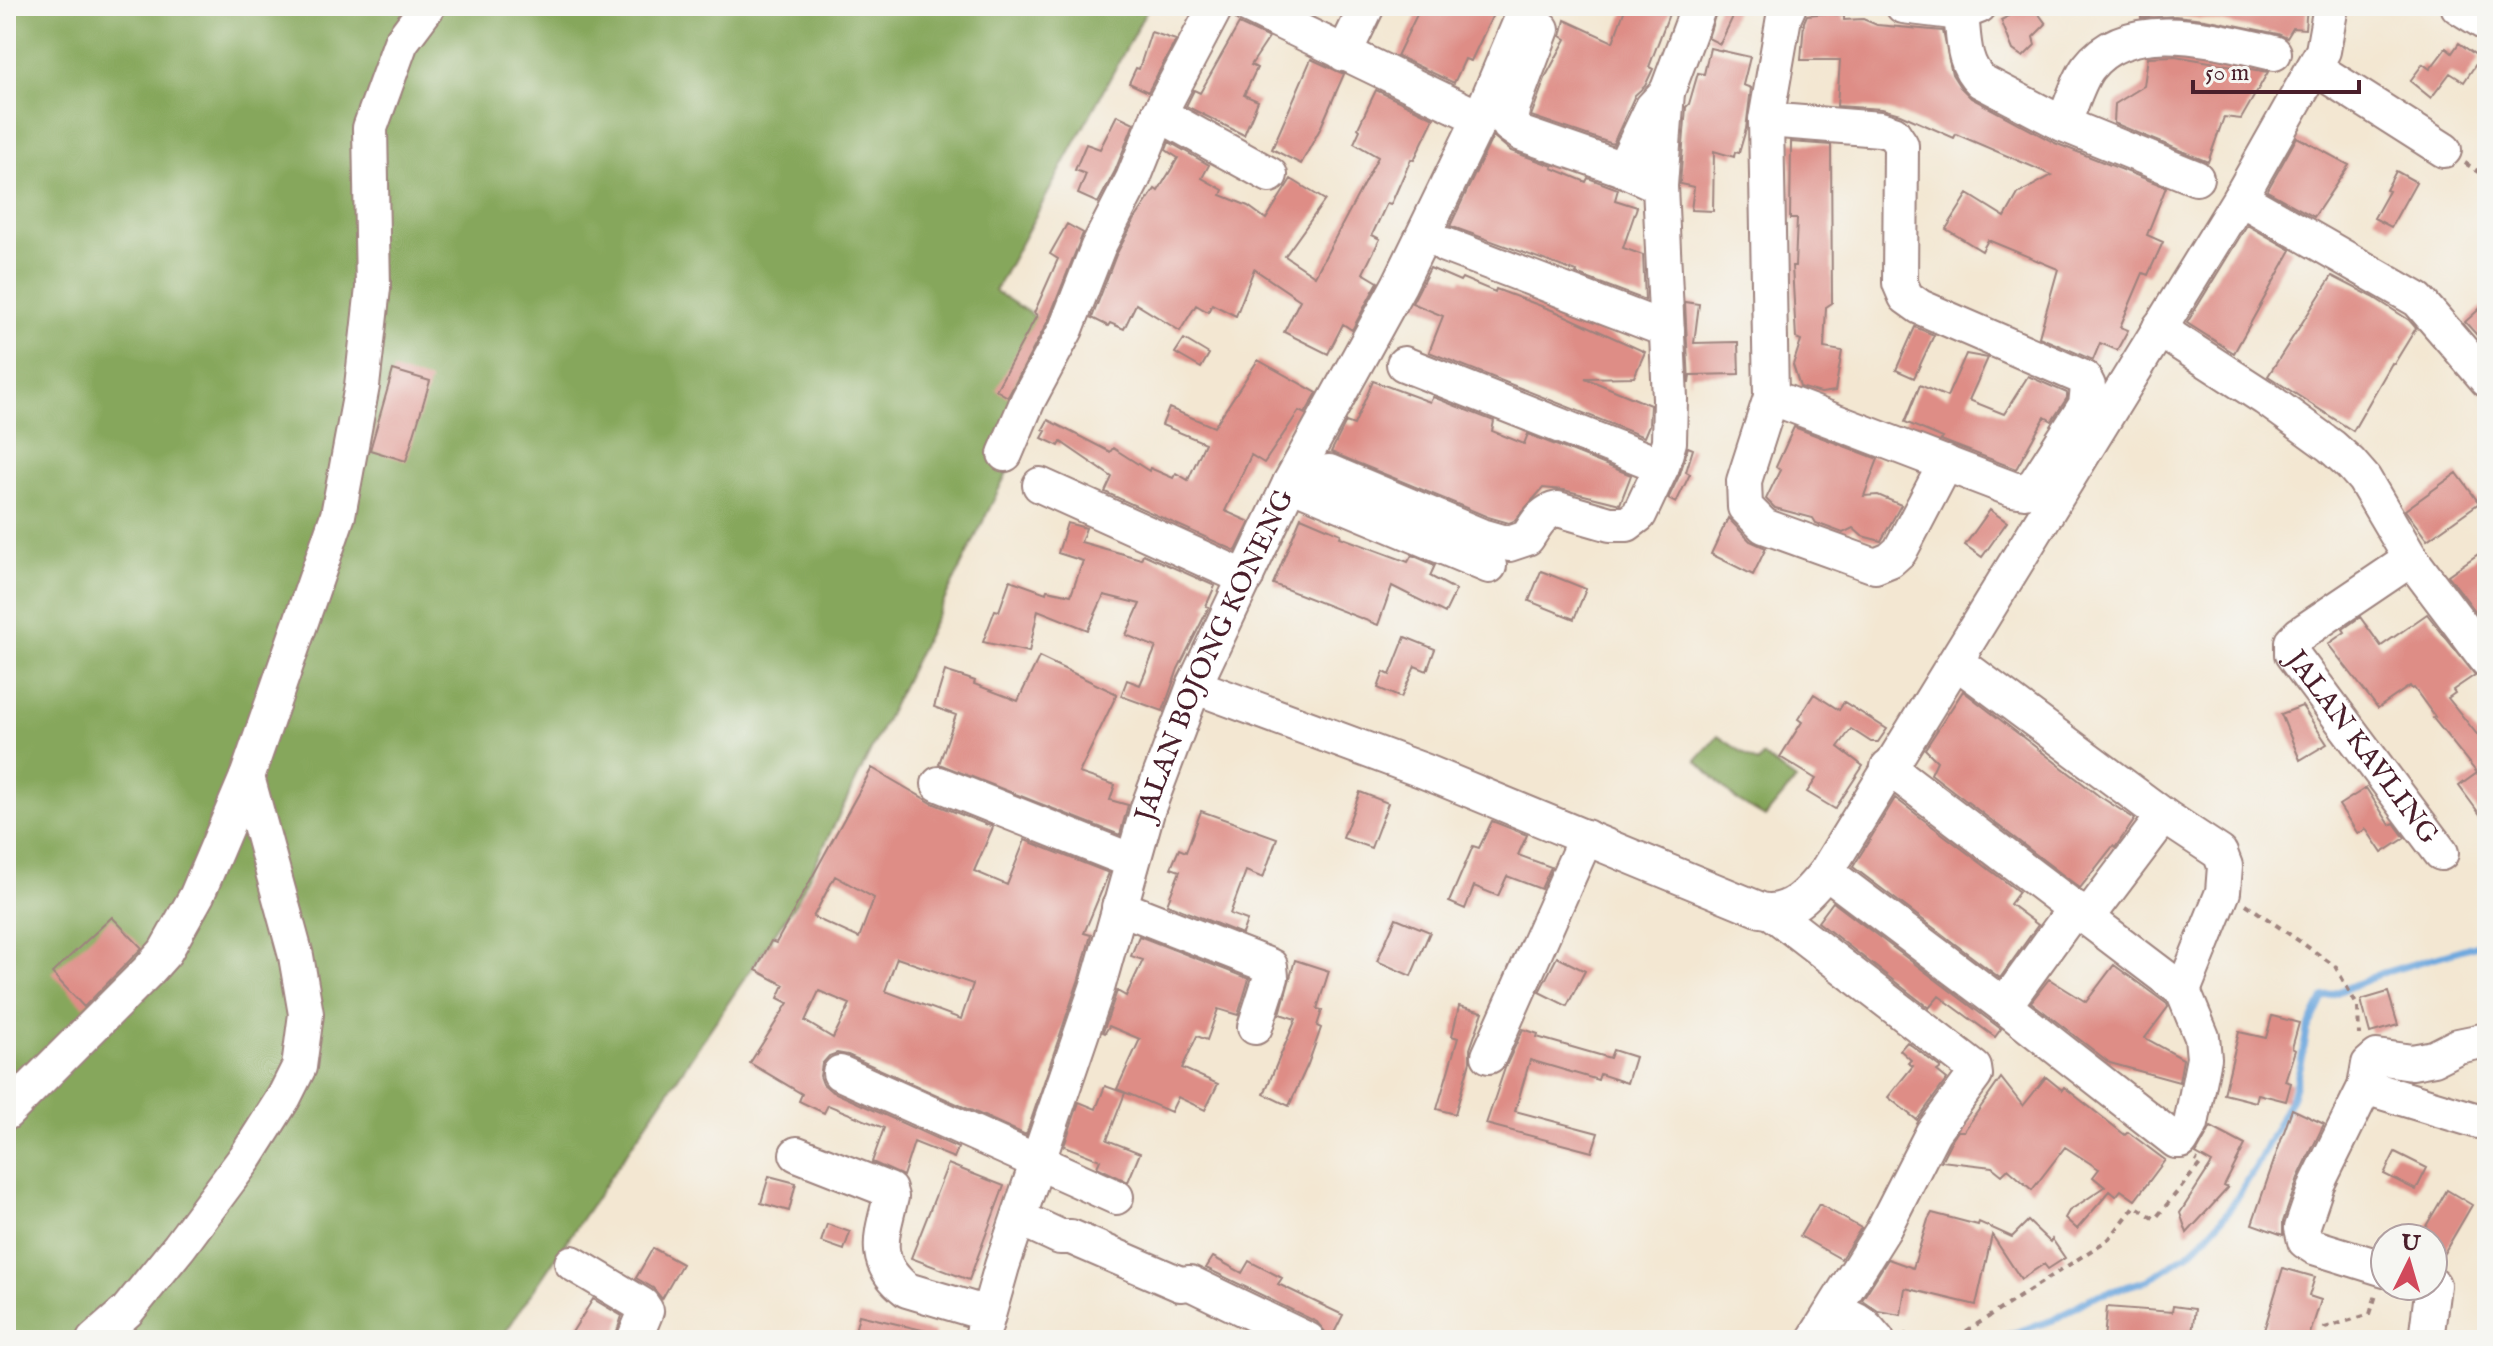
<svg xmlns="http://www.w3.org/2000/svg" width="2493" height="1346" viewBox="0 0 2493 1346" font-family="'IM FELL English',serif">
<rect width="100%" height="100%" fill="#f6f6f2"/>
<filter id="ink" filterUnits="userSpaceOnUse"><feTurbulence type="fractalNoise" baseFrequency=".0125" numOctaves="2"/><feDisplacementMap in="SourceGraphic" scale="16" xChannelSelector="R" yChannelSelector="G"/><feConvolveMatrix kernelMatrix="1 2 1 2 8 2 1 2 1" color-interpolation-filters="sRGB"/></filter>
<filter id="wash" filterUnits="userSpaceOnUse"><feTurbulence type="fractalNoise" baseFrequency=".006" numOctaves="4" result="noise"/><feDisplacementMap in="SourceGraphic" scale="32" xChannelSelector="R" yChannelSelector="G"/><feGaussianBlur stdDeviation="1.8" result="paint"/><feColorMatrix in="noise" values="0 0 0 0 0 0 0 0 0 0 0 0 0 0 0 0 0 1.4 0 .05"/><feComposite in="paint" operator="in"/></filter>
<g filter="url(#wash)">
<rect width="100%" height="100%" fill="#f3e7d2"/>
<path fill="#86a75c" stroke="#686344" stroke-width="2" d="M6,6H1149L995,291L1072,340L797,901L500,1340H6Z
M1718,736L1758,763L1763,756L1796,780L1765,817L1736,800L1696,760Z"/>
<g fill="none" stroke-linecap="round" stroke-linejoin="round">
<path stroke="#6ea8de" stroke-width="7" d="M1993,1340L2053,1320L2092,1297L2148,1280L2188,1254L2203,1240L2227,1213L2256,1167L2292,1096L2301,1064L2307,1031L2323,998L2383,973L2487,942"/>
</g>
<g id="blocks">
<path fill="#de8d86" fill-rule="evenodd" d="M1421,6H1497L1471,61L1465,59L1454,83L1397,56Z
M1626,6H1672L1649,67L1653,69L1645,86L1635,95L1613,144L1531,116L1546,76L1566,39L1561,36L1565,20L1613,42Z
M1718,6H1738L1720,44L1708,38Z
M2015,6H2033L2046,24L2033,37L2035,45L2023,57L2013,50L2001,20L2011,15Z
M2142,6H2307L2305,29L2293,28L2287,38L2278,34L2205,19L2175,16L2141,18Z
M1827,13L1844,16V20L1863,19L1877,25L1943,31L1952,74L1960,87L1971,98L2055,143L2166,187L2147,235L2163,242L2148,275L2143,273L2120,327L2128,330L2117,350L2100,343L2093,360L2039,337L2058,269L1988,240L1982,251L1946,229L1968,194L2005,217L2018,194L2052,175L1956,134L1954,138L1900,114L1882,109L1837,106L1840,60H1801L1804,22L1807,15Z
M1239,24L1269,38L1251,65L1257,68L1244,95L1258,101L1244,135L1186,106L1194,90L1200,93Z
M1151,32L1176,40L1148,92L1129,83L1136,68L1139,69Z
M2459,43L2480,58L2464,82L2450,73L2431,98L2410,81L2423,64L2430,69L2446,48L2452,53Z
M1710,48L1750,57L1743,85L1751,88L1746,129L1739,153L1735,152L1734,157L1714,151L1713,211L1691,210L1694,187L1680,184L1686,107L1689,104L1698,73L1704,74Z
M2175,56L2268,72L2241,119L2224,117L2208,162L2114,123L2115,104L2144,86L2148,57Z
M1311,59L1344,74L1320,129L1301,164L1272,149Z
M1376,90L1434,118L1414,160L1411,159L1391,204L1387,203L1372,235L1380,239L1363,273L1378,282L1352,330L1343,324L1328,354L1284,332L1300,300L1254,269L1236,316L1212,304L1208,312L1196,305L1180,331L1136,304L1124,329L1110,323L1108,326L1092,318L1116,255L1135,219L1155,189L1158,191L1178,158L1166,150L1169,142L1209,165L1202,178L1223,190L1221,195L1248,206L1266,219L1291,179L1325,200L1285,256L1315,276L1378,157L1354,143L1360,130L1358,128Z
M1117,115L1134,123L1115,171L1098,203L1078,194L1086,174L1075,170L1086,144L1100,149Z
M1493,136L1511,151L1553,166L1552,168L1586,182L1588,178L1618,189L1615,200L1637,207L1623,248L1643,255L1645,300L1576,274L1577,272L1450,226Z
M2297,137L2349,165L2314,217L2267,191Z
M1791,142L1831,145L1832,303L1826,307L1824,348L1842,351L1835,391L1821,393L1800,387L1793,365L1801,340L1796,338L1792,266H1795L1797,219H1790Z
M2396,171L2416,182L2391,227L2374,218L2389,191L2386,190Z
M1067,224L1083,233L1048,321L1008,397L996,390L1037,315L1034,313L1058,259L1050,254Z
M2247,225L2291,250L2234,353L2187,323Z
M1430,268L1460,281L1462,278L1495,292L1496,289L1557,312L1645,352L1634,377L1585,378L1650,405L1649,425L1644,437L1429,352L1443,316L1412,303Z
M2332,276L2373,297L2409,320L2416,328L2394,364L2392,363L2353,431L2268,376Z
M1685,302L1699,304L1694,343L1738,342L1739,374L1690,375L1689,384Z
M2487,302V346L2465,322Z
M1915,327L1934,335L1914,378L1896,370Z
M1184,339L1209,354L1201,368L1175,353Z
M1966,354L1988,358L1969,400L2004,414L2028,376L2067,393V398L2052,421L2045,417L2016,469L1941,440L1943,438L1905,422L1920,385L1947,397Z
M1258,360L1317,393L1305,414L1299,411L1264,463L1251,455L1225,511L1250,522L1236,551L1105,492L1112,477L1061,442L1059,446L1042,438L1046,431L1043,429L1048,420L1110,452L1113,448L1149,471L1150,468L1173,478L1176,473L1188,480L1205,443L1162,425L1169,408L1214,427Z
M393,370L430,381L406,461L370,450Z
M1373,381L1430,402L1433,397L1494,421L1492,431L1524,444L1528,434L1631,475L1620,504L1564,490L1543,488L1514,521L1509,523L1488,517L1331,452L1346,422L1354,425Z
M1794,427L1878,459L1864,496L1878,495L1901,505L1881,541L1862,536L1853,528L1843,533L1816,523L1813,518L1775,508L1766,499L1780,470L1776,467Z
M1688,447L1693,449L1686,472L1690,474L1676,503L1668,499L1680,474Z
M2457,473L2479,503L2427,540L2405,510Z
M1990,510L2007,522L1982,557L1965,545Z
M1301,517L1341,534L1340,537L1408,562L1412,555L1435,565L1430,576L1456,590L1445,613L1392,586L1378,625L1273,584Z
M1728,518L1750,541L1766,548L1753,575L1711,554Z
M1067,523L1086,528L1081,542L1141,559L1143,554L1215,586L1206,606L1209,607L1178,669L1163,711L1121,696L1127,680L1140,685L1156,647L1126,635L1140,604L1104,595L1088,630L1038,610L1029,652L983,642L995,610L999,611L1010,580L1046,593L1047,590L1071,595L1083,561L1058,553Z
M2487,548V623L2485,624L2448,575Z
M1541,571L1586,589L1574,619L1529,601Z
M2427,614L2475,675L2453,690L2455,693L2448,698L2487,747V824L2459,786L2477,773L2433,718L2435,717L2414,688L2412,689L2410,686L2378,708L2328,644L2345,632L2343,629L2360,617L2381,646Z
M1405,637L1435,649L1427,671L1415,666L1401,698L1378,688L1384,672L1390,675Z
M1039,657L1117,694L1079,773L1115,785L1110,800L1128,805L1120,835L939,764L956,715L934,707L945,671L975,681L974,684L1018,701Z
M1963,691L2099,796L2135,819L2115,848L2113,846L2080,888L1931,774L1937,761L1925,749Z
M1814,694L1839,710L1844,702L1887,729L1878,742H1871L1851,729L1838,747L1863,766L1835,809L1807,792L1816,779L1780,757L1802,722L1798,719Z
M2302,706L2327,744L2300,760L2281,714Z
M872,768L932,803L993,827L974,871L1007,885L1025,840L1109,873L1084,933L1091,935L1079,979L1026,1135L848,1055L837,1053L829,1056L822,1064L820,1076L823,1084L831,1091L958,1148L954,1158L914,1142L903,1176L872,1162L884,1128L828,1105L824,1113L799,1101L802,1094L750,1063L788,1003L778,998L784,985L756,970L771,941L776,943ZM835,876L874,898L859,938L813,917ZM897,958L973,984L961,1019L885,991ZM819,991L850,1004L833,1038L805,1021Z
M2366,788L2390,825L2394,823L2405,838L2382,853L2366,829L2358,834L2339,805Z
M1360,792L1388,803L1371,848L1343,838Z
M1895,798L2019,892L2010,904L2038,925L2000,978L1853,867Z
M1201,811L1277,838L1263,878L1246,871L1230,914L1247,920L1242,934L1167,904L1180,871L1171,868L1179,849L1186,852Z
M1492,821L1527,835L1518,855L1551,867L1541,889L1507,876L1498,896L1474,886L1465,909L1449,902L1473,846L1479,848Z
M1833,902L2001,1029L1995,1037L1939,996L1929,1008L1818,922Z
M112,917L142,948L84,1007L52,973Z
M1396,918L1430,932L1411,976L1377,961Z
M1139,936L1249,979L1238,1015L1218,1009L1207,1040L1197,1036L1182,1068L1218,1084L1205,1110L1178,1097L1171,1112L1117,1089L1140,1039L1109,1026L1105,1033L1103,1032L1117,991L1126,996L1143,960L1131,956Z
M1557,957L1585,971L1567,1006L1539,992Z
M1295,960L1329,971L1317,1009L1322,1010L1317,1026L1321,1028L1308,1064L1289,1106L1264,1094L1296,1019L1280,1014Z
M2114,965L2167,1004L2168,1007L2145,1038L2183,1059L2179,1082L2110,1063L2031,1002L2049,979L2086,1002Z
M2388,992L2398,1025L2370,1033L2361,1000Z
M1459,1006L1483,1012L1470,1049V1061L1455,1114L1437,1109L1458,1038L1452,1036Z
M2272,1016L2299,1023L2292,1048L2295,1050L2285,1081L2291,1083L2286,1101L2258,1094L2256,1102L2224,1094L2239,1032L2266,1038Z
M1523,1029L1538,1034L1537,1037L1610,1058L1613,1050L1635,1057L1627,1083L1600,1074L1598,1080L1530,1060L1515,1111L1598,1133L1592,1152L1486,1124L1505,1068Z
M1907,1042L1941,1068L1937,1071L1947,1079L1917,1120L1888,1097L1913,1066L1908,1063L1911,1060L1900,1050Z
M2046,1077L2062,1090L2064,1087L2125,1135L2128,1132L2165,1160L2135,1200L2121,1190L2116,1196L2110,1191L2077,1229L2065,1218L2069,1211L2105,1187L2093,1177L2099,1169L2065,1147L2032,1190L2008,1169L2002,1175L1992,1167L1941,1161L1950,1143L1958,1131H1964L2001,1078L2023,1106Z
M1105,1086L1125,1093L1107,1140L1140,1153L1128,1182L1097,1167L1100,1160L1064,1146L1079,1102L1096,1109Z
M2292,1109L2324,1124L2298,1178L2283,1222V1235L2252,1224Z
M2211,1127L2245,1145L2224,1186L2228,1188L2187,1233L2180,1213L2212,1163L2196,1154Z
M2395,1152L2427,1168L2416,1190L2384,1174Z
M948,1164L1004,1186L969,1280L911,1258Z
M769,1176L796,1183L789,1211L761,1203Z
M2447,1190L2472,1205L2444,1253L2433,1246V1238H2419Z
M1819,1204L1861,1228L1841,1259L1800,1236Z
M1932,1213L1978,1225L1979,1222L2012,1237L2028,1221L2050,1242L2052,1239L2065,1258L2048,1269L2044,1264L2021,1279L1992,1235L1976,1305L1905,1288L1901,1315L1878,1311L1862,1300L1888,1259L1913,1268L1928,1220Z
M827,1224L850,1232L844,1250L821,1242Z
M653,1248L682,1264L662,1299L653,1288L636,1278Z
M1213,1257L1242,1273L1249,1261L1282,1278L1278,1284L1343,1315L1331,1339L1317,1322L1206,1268Z
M2283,1268L2315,1277L2309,1296L2321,1300L2308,1340H2261Z
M593,1299L622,1316L614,1340H581L571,1334Z
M2173,1306L2195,1309L2192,1333L2177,1331L2176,1340H2104L2107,1307L2172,1312Z
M859,1315L935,1333L934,1340H853Z"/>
</g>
</g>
<g filter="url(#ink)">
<use href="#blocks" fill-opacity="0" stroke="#9e837e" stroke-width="2"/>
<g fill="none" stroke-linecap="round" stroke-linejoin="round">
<defs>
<g id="minor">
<path d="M1248,6L1480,118"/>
<path d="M1789,6L1784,17L1766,120L1771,397L1744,481L1745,507L1764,526L1875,566L1890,560L1900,551L1946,463"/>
<path d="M1903,6L1961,13L1979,6"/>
<path d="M2458,6L2487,24"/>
<path d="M1961,13C1964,38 1962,63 1981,81L2063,124C2071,107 2077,83 2088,68C2129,14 2219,41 2274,53"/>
<path d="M1542,29L1513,106L1509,125L1522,134L1623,169L1660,186"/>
<path d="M1344,54L1367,6"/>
<path d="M2315,68L2444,150"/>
<path d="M1159,114L1270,175"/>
<path d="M1766,120L1880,129L1893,133L1901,145L1900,283L1906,297L1920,307L2084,378L2088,386L2086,405L2035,484L2025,491L2012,489L1771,397"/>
<path d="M2063,124L2196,178"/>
<path d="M1623,169L1652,108L1667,92"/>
<path d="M2240,198L2418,300L2487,380"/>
<path d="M1445,245L1667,330"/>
<path d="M2160,327L2174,339L2265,398L2331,446L2350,463L2364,479L2411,559L2487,660"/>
<path d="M1404,364L1662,466"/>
<path d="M1005,454L1028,400L1066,329L1098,247L1133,179L1159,114L1216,6"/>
<path d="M1329,472L1481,536L1509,544L1527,538C1536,525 1541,512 1558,509L1610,524H1627L1639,515L1662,466L1669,442L1670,399L1660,186L1667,92L1699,6"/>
<path d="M1290,483L1489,566"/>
<path d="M1040,485L1246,578"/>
<path id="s1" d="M2411,559L2300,634L2292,642V654L2441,853"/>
<path d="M1957,662L2164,816L2220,853L2225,866L2223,892L2183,991"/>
<path d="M1194,686L1424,771L1761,910C1790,916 1809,893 1826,872L2240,198L2323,51L2331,6"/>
<path d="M939,784L1132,861"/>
<path d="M1826,872L2004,1006L2176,1141H2181L2191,1124L2204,1058L2202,1037L2183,991L1888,767"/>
<path d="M1119,907L1270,966L1271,977L1255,1027"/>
<path d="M1773,913L1974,1068L1975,1075L1933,1132L1883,1230L1814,1340"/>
<path d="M2087,918L2164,816"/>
<path d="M2004,1006L2075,908"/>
<path d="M1489,1056L1586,837"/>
<path d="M840,1073L1116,1197"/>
<path d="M2365,1087L2478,1121"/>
<path d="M6,1113L148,971L165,952L197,895L247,777L338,515L362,386L373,288L370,128L401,42L428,6"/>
<path d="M797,1154L889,1190L891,1197C882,1234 870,1262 907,1290L988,1314"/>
<path d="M1019,1218L1060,1237H1071L1180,1284L1190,1283L1308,1340"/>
<path d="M572,1263L642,1305L646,1311L634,1340"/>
<path d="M2385,1269L2314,1247L2305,1241L2302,1228L2317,1184L2365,1087L2369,1064L2377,1057L2412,1062L2434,1058L2458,1046L2487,1040"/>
<path d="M1829,1317C1854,1312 1862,1322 1877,1340"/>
<path d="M94,1340L127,1311L179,1247L246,1157L284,1097L299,1067L306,1014L296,956L247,777"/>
<path id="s2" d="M981,1340L1002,1266L1098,985L1148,808L1194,686L1290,483L1399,285L1480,118L1527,6"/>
<path d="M2426,1340L2433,1285"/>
</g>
</defs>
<use href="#minor" stroke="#9e837e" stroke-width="38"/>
<path stroke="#9e837e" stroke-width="4" stroke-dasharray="6 6" stroke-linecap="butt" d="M2465,163L2487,177
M2246,904L2335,966L2358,1007L2359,1035
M1904,1334L1922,1340
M1944,1340L1962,1334L2109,1239L2135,1206L2155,1219L2201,1163L2196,1160
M2320,1340L2325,1328L2370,1314L2376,1295"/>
<use href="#minor" stroke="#fff" stroke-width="34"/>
</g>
</g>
<g text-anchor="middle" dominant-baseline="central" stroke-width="6" stroke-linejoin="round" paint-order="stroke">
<g font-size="28" fill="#4a1f2b" stroke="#f6f6f2">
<text stroke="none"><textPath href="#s2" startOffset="724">JALAN BOJONG KONENG</textPath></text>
<text stroke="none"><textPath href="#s1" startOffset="274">JALAN KAVLING</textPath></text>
</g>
</g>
<rect width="2493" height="1346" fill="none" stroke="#f6f6f2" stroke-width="32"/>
<g transform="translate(2409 1262) rotate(5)"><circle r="38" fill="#f6f6f2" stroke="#b1a0a2" stroke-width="2"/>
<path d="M0-6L14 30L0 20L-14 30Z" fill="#d1495b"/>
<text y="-12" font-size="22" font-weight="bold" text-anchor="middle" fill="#4a1f2b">U</text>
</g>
<path d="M2193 80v12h166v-12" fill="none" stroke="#4a1f2b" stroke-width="4"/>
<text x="2205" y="80" font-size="24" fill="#4a1f2b" stroke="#f6f6f2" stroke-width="6" paint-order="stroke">50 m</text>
</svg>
